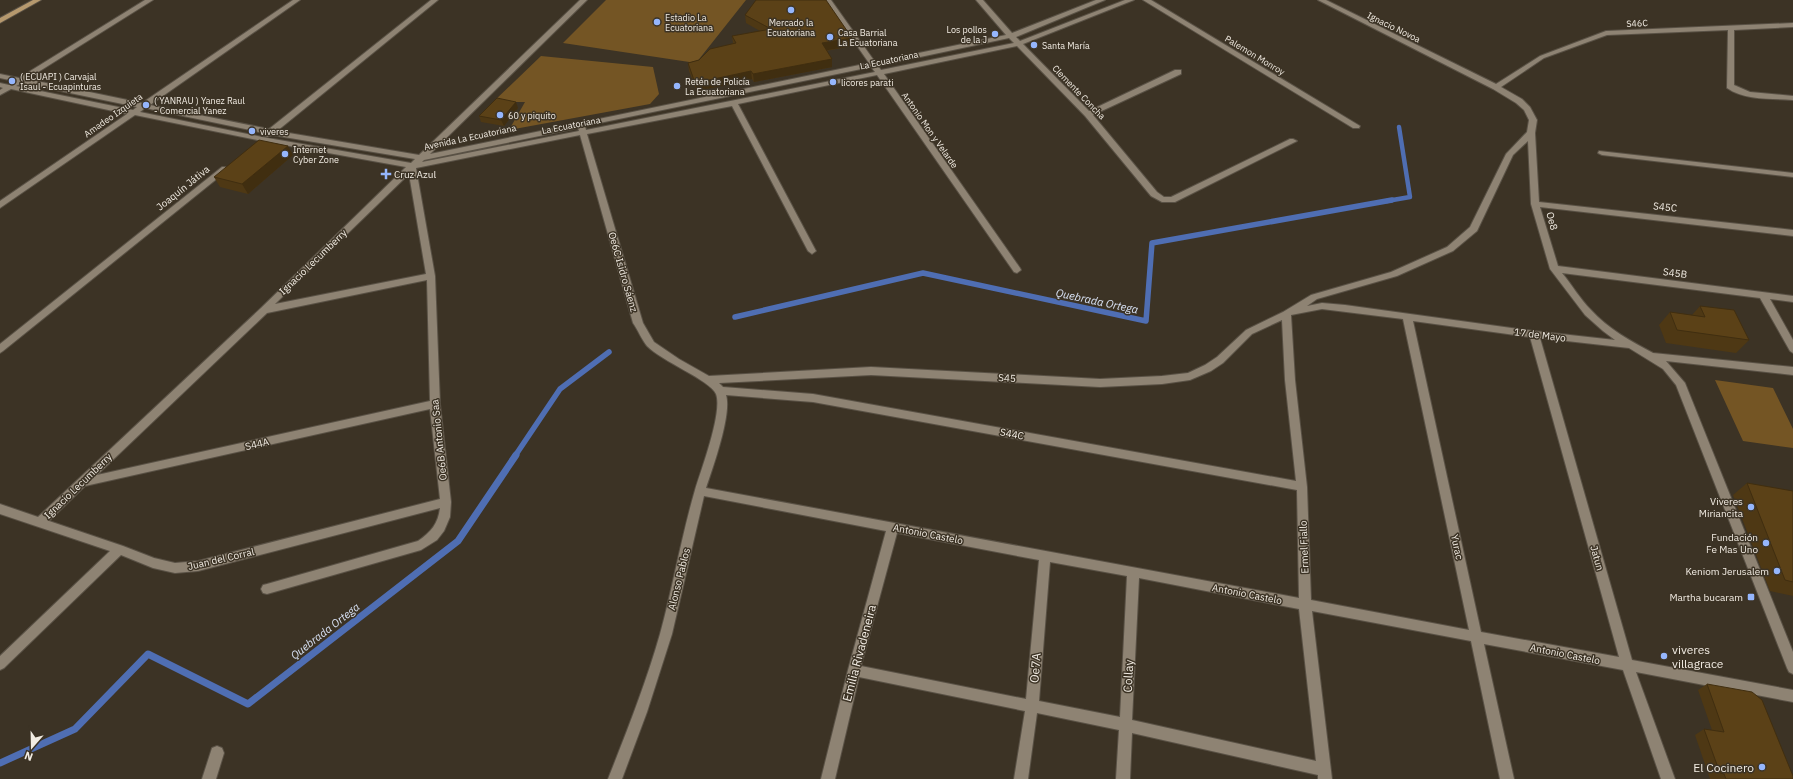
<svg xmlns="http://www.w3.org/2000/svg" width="1793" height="779" viewBox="0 0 1793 779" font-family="'IBM Plex Sans',sans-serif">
<rect width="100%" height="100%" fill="#3c3325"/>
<path fill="#745524" d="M606,0H746L696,63L563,43Z
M541,56L653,67L659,94L650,104L509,130L525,102H493Z
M1715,380L1773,388L1793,429V448L1743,441Z"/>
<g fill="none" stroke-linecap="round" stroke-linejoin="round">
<path stroke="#4f6eb3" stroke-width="4.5" d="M1387,201L1410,197L1399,127"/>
<path stroke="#4f6eb3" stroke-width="5.5" d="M735,317L923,273L1146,321L1152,243L1392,200
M515,456L560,389L609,352"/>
<path stroke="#4f6eb3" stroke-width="7" d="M0,763L75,729L148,654L248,704L458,541L516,455"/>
<defs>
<path id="minor" d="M145,0H153L27,79L142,103L293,0H300L150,105L269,129L431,0H438L277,131L419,155L580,0H587L430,154L869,63L825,0H831L875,62L1006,35L976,0H983L1012,33L1096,0H1105L1016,37L1020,41L1125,0H1134L1023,44L1089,111L1175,70H1181V74L1093,115L1157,192L1164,197H1171L1290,139H1293L1297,141L1175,202H1162L1151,196L1085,116L1017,46L884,74L1020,268L1021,270L1017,273L1014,272L877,75L738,104L816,251L812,254L808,251L732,106L587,134L643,323L654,342L679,359L709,376L871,367L1100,379L1162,376L1188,373L1205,365L1217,357L1246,330L1283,312L1311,295L1391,272L1447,247L1470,227L1506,154L1527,132L1529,120L1524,110L1516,103L1493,89L1318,0H1326L1496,84L1540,56L1606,31L1793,23V27L1734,30V85L1750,92L1793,96V100C1772,98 1745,101 1727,88L1728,30L1607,35L1544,58L1501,87L1522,99L1530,107L1537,120L1535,133L1539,202L1793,230V236L1540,207L1558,266L1793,296V302L1770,299L1793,340V353L1790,351L1760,298L1562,273C1572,285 1580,299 1591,310C1608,329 1631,341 1653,353L1793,367V375L1666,361L1685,383L1793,652V674L1789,672L1787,668L1676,385L1663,369L1629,348L1540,338L1632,660L1793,690V702L1636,672L1675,779H1661L1623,670L1484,644L1514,779H1500L1471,641L1312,611L1332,779H1318V775L1132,733L1130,779H1116L1119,730L1037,713L1028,779H1014L1025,711L859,677L835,779H821L848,670L886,531L704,496L672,634L647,712L622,779H608C627,731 646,683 660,634C673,587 681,538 695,490C701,470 723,412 716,394C710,380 661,361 647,346C642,340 638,330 633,323L580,135L416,168L435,276L440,404L451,502L450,517L444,531L437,540L421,550L267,594L263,593L261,589L263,585L267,584L418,541C431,532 438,524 440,508L198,571L175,573L153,568L121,555L4,668L0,670V656L110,551L0,514V504L38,517L261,308L406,167L262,141L135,115L0,208V201L127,114L11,89L0,95V90L3,88L0,87V83L9,85L14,81L0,78V74L19,78ZM1009,38L1014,43L881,70L878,66ZM871,67L875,72L586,130L585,126ZM22,83L137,107L133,110L16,86ZM145,108L264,133L263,135L267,137L272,135L415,159L411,163L262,137L140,112ZM578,128L579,131L422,162L424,160ZM1528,141L1531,204L1550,269L1585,315L1603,331L1615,340L1534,331L1345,305L1322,303L1307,306L1317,299L1397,276L1453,251L1477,231L1513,155ZM409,174L426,274L275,304ZM427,280L430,401L97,475L267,313ZM1322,309L1403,319L1469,630L1311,600L1307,487L1295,380L1291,315ZM1282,320L1285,380L1296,481L813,394L723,387L719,383L871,375L1100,387L1162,384L1190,380L1211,371L1223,363L1252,334ZM1413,321L1530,337L1619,657L1481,632ZM726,395L813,402L1297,490L1299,598L706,488C713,467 732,414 726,395ZM430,409L440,499L198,561L175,563L154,558L123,546L49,521L85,486ZM897,533L1039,560L1026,699L861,666ZM1050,562L1127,576L1120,717L1039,701ZM1139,578L1299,609L1316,761L1132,720Z
M1143,0H1151L1360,126L1359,128H1353Z
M1599,151L1793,173V177L1602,155L1598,153Z
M222,167H225L229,169L3,351L0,353V344Z
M217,746L222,748L224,753L216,779H202L212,748Z"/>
<path id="major" d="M33,0H41L0,23V18Z"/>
</defs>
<use href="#minor" stroke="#595145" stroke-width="2"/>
<use href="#major" stroke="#595145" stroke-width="2"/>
<use href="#minor" fill="#8e8373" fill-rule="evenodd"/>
<use href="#major" fill="#b6996e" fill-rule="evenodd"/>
</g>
<path fill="#4e3814" d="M745,15L852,38V46L826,51L832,59V67L754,82L752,79L697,91L689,71L688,63L699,60L733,43L732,36L760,31L746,23Z
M518,108L504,126L481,122L479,116Z
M293,155L248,194L220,187L214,177Z
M1700,306L1749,340L1736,353L1666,343L1659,325L1670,312L1692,315Z
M1747,483L1793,491V596L1770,591L1733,495Z
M1707,684L1793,779H1710L1695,735L1704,729L1712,730L1698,690Z"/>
<path fill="#402e10" d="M852,38V46L822,51V43Z
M832,59V67L754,82L753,74Z
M751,71L752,79L697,91L695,83Z
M516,102L518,108L504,126L501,120Z
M288,146L293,155L248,194L242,184Z"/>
<path fill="#5b4117" stroke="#402e10" d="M756,0H826L852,38L822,43L832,59L753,74L751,71L695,83L688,63L699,60L710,49L736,43L732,36L771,29L745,15Z
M497,98L516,102L501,120L479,116Z
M259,140L288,146L242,184L214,177Z
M1700,306L1734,310L1749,340L1677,330L1670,312L1705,317Z
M1747,483L1793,491V582L1785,580Z
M1707,684L1752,692L1762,700L1793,776V779H1726L1724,774L1720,773L1704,729L1724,732Z"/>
<g fill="#95b6fd" stroke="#3c3325" stroke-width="1.5">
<circle cx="791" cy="10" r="4"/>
<circle cx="657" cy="22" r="4"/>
<circle cx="995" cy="34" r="4"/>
<circle cx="830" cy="37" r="4"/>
<circle cx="1034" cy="45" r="4"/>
<circle cx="12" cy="81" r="4"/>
<circle cx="833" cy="82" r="4"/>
<circle cx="677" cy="86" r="4"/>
<circle cx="146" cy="105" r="4"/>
<circle cx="500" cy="115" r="4"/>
<circle cx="252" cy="131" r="4"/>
<circle cx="285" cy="154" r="4"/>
<path d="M384 168h4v4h4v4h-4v4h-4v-4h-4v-4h4z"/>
<circle cx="1751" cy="507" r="4"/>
<circle cx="1766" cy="543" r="4"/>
<circle cx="1777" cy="571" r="4"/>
<rect x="1747" y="593" width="8" height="8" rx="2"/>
<circle cx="1664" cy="656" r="4"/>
<circle cx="1762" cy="767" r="4"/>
</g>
<g text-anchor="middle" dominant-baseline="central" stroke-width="3" stroke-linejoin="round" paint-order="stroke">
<g font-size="9" fill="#f2ece3" stroke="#3c3325" text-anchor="start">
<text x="665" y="17">Estadio La<tspan x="665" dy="10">Ecuatoriana</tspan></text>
<text x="791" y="22" text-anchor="middle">Mercado la<tspan x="791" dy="10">Ecuatoriana</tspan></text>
<text x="987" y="29" text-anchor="end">Los pollos<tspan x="987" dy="10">de la J</tspan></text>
<text x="838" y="32">Casa Barrial<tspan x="838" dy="10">La Ecuatoriana</tspan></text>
<text x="1042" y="45">Santa María</text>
<text x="20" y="76">( ECUAPI ) Carvajal<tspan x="20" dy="10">Isaul - Ecuapinturas</tspan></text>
<text x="685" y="81">Retén de Policía<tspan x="685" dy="10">La Ecuatoriana</tspan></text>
<text x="841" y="82">licores parati</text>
<text x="154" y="100">( YANRAU ) Yanez Raul<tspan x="154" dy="10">- Comercial Yanez</tspan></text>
<text x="508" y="115">60 y piquito</text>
<text x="260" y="131">viveres</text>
<text x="293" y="149">Internet<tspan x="293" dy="10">Cyber Zone</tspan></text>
</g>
<g font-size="9" fill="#f2ece3" stroke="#3c3325">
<text transform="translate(1637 23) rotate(-3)">S46C</text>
<text transform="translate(1394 27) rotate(26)">Ignacio Novoa</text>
<text transform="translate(1255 55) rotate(31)">Palemon Monroy</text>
<text transform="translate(889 60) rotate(-12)">La Ecuatoriana</text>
<text transform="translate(1079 92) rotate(46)">Clemente Concha</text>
<text transform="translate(113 115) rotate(-35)">Amadeo Izquieta</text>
<text transform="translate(571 125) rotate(-11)">La Ecuatoriana</text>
<text transform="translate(930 130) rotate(55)">Antonio Mon y Velarde</text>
<text transform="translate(470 137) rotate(-12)">Avenida La Ecuatoriana</text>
</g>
<g font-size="10" fill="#f2ece3" stroke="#3c3325" text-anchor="end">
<text x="394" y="174" text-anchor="start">Cruz Azul</text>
<text x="1743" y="501">Viveres<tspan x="1743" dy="12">Miriancita</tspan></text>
<text x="1758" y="537">Fundación<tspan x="1758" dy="12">Fe Mas Uno</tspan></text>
<text x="1769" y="571">Keniom Jerusalem</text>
<text x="1743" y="597">Martha bucaram</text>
</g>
<g font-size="10" fill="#f2ece3" stroke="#3c3325">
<text transform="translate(183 188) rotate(-39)">Joaquín Játiva</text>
<text transform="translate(1665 207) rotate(6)">S45C</text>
<text transform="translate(1552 221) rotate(75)">Oe8</text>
<text transform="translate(313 262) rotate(-44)">Ignacio Lecumberry</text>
<text transform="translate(623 272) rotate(74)">Oe6C Isidro Sáenz</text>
<text transform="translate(1675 273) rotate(7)">S45B</text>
<text transform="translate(1540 335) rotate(7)">17 de Mayo</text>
<text transform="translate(1007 378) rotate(3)">S45</text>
<text transform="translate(1012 434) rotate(10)">S44C</text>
<text transform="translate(439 440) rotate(-96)">Oe6B Antonio Saa</text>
<text transform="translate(257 444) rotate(-13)">S44A</text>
<text transform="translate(78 486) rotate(-44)">Ignacio Lecumberry</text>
<text transform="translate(928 534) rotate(11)">Antonio Castelo</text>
<text transform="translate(1304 547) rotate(-92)">Ermel Fiallo</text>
<text transform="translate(1457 547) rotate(78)">Yurac</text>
<text transform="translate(1597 558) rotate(74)">Jatun</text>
<text transform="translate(221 559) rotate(-13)">Juan del Corral</text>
<text transform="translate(679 579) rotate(-76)">Alonso Pablos</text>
<text transform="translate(1247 594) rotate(11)">Antonio Castelo</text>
<text transform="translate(1565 654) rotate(11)">Antonio Castelo</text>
</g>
<g font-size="11" font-style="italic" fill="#d9e3f6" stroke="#3c3325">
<text transform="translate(1097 301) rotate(12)">Quebrada Ortega</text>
<text transform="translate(325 631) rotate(-38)">Quebrada Ortega</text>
</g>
<g font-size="12" fill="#f2ece3" stroke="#3c3325" text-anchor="start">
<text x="1672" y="649">viveres<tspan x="1672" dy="14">villagrace</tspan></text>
<text x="1754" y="767" text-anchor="end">El Cocinero</text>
</g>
<g font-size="12" fill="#f2ece3" stroke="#3c3325">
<text transform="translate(859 653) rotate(-75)">Emilia Rivadeneira</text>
<text transform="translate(1035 668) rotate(-85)">Oe7A</text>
<text transform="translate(1128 676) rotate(-87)">Collay</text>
</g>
</g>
<g transform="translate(32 747) rotate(200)" stroke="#3c3325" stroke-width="3" paint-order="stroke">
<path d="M0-3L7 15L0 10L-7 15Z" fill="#f2ece3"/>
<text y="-6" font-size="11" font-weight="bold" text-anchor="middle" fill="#f2ece3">N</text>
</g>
</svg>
